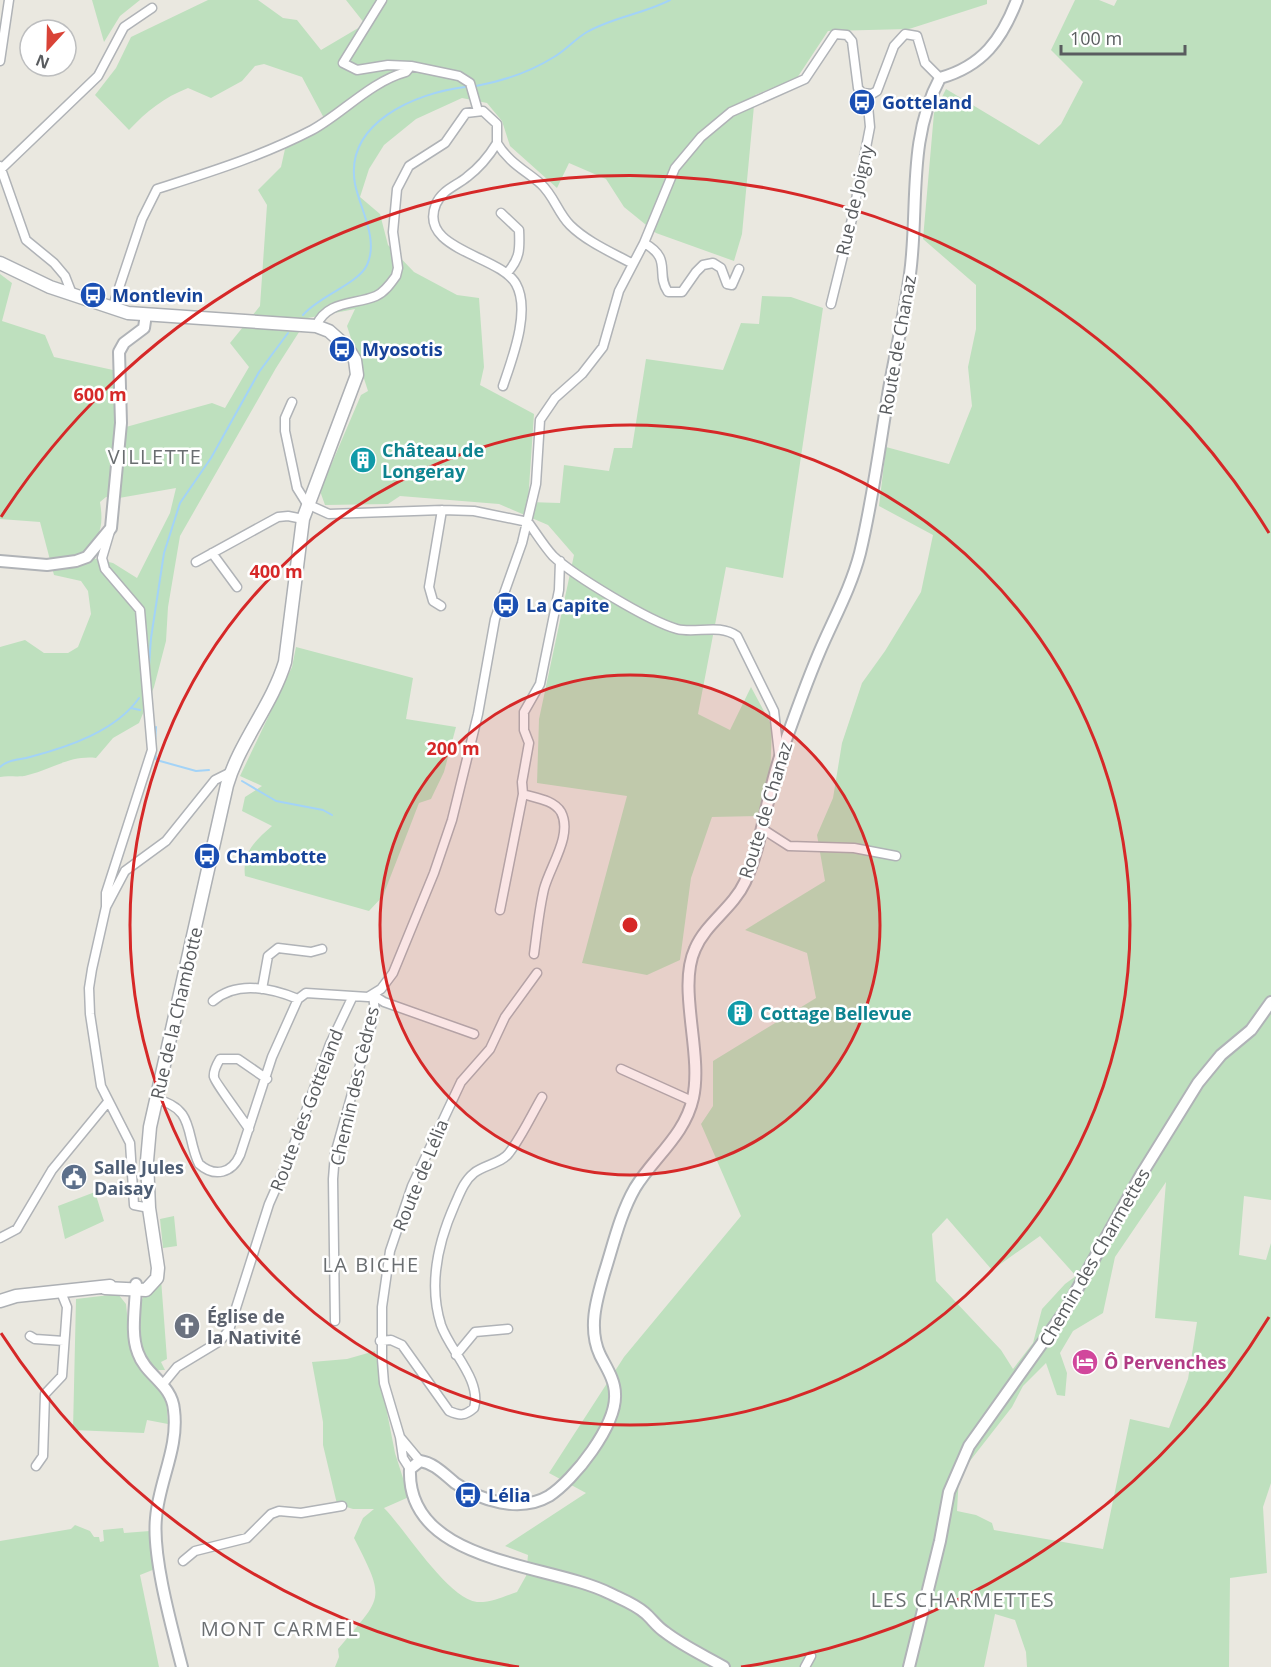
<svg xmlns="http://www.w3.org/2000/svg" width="1271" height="1667" viewBox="0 0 1271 1667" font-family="'Open Sans',sans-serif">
<rect width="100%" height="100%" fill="#eae8e0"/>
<path fill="#bee0be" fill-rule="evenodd" d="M92,0H140L120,16L104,42Z
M208,0H258L283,18L297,20L321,50L365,24L346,0H987V4L909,29L828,31L797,78L755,95L742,234L734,261L656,233L624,207L606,179L569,163L557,188L510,146L502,121L487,103L462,98L416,119L384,145L369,169L360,197L380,214L388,245L414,272L457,295L479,298L484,367L480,385L534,414L528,502L560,503L564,465L609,471L614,448H632L646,359L723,370L741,323L759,324L762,296L791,297L823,308L783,578L726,567L698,714L730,730L751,687L772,726L770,781L759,816L712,817L691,878L680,960L647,975L582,963L627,796L537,783L539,719L574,555L548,525L499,504L400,496L388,504L325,505L320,491L361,395L368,391L347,326L355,309L308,318L276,368L180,536L168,607L166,641L154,687L139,723L113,738L96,758C71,755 52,769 28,775C19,778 9,775 0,777V647L25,640L44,653H68L78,647L91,614L88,591L81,581L54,575L40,522L0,519V274L12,283L2,321L45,335L54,357L113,370L126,427L212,403L225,408L249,367L230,343L260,306L267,205L258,190L281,167L285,149L329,123L325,120L302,77L264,64L255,66L242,81L211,98L188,88C163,98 147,111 129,130L95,95L116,68L131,37ZM176,488L170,513L137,578L113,563L84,556C100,537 104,527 100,502L106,497L119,498Z
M1075,0H1099L1114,6L1117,0H1271V1200L1244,1196L1239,1255L1266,1260L1271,1243V1483L1263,1507L1267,1573L1230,1578L1229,1667H1027L1026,1652L1015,1620L995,1614L984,1667H335L339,1657L338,1649C382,1596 387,1602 354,1538L363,1518L374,1509H353L337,1504L323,1445V1422L312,1362L347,1359L375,1351L395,1453L409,1497L384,1508C405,1529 448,1599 477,1602C490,1603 505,1596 517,1592L526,1576L528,1555L505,1546L586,1493L549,1473L624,1357L741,1216L701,1124L713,1106V1061L816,998L807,953L745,930L825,881L817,835L833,798L842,743L862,683L885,651L921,592L933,535L879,506L886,447L949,464L972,406L968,367L976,329V285L923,239L934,113L946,89L1039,145L1061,124L1083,82L1051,50ZM1166,1182L1155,1318L1197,1322L1188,1379L1169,1428L1130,1419L1103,1549L994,1530L992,1523L976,1515L957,1511L959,1475L1012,1407L1023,1386L1046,1363L1057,1395L1065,1396L1067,1373L1060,1353L1073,1331L1103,1313L1115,1257ZM947,1218L992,1270L1040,1236L1076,1276L1065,1284L1042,1309L1033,1343L1013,1369L1001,1350L936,1281L932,1234Z
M296,647L413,678L406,719L456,727L444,772L431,799L419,803L383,896L369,911L245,876C242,852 255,841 272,826L242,811L245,797L262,786L240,776L292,667Z
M95,1192L104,1221L65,1239L58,1206Z
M174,1216L177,1246L163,1248L160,1219Z
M161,1279L167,1359L161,1362L165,1370H158C140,1362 133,1311 144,1296C148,1290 156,1285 161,1279Z
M118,1294L126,1304L131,1353L141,1370L166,1398L168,1424L147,1420L144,1433L73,1430L76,1299Z
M75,1525L90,1531L94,1537H99L100,1542L104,1541L103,1530L123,1528L124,1533L150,1531L155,1569L140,1575L159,1667H0V1541L71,1529Z"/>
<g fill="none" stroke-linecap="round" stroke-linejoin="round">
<path stroke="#a3d3f7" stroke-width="2" d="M476,86C503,81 530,72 554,57C566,50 575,39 587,32C613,17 643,14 670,0
M303,315C319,296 358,284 367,265C379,239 360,209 355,184C344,123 415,93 465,87
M149,666L151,638L164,553L180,503L211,458L259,372L288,333
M131,708L140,710
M155,743L156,727
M155,752L156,759L160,761L196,771L209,770
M0,767C9,759 19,760 30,757C68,747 116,731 139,698
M242,781L276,801L323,810L332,815"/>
<defs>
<path id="minor" d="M382,0L343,63L357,70L388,65L411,66
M0,61L9,0
M497,143C509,163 525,170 541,184C554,196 558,213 570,225C587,242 613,253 633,264
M0,166L26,240L54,263L65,276L72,294
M1,169L98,76L124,27L152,8
M501,213L519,230C520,249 520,259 507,273
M644,243C673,259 655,273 668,292H682L696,272L703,265L713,263L721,268L727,284L732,285L739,269
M831,304L853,215L870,127L867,95
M112,309L142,219L157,189C210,172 262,156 312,130C343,113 370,82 406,72L411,66L459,76L470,83L478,111
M316,326C327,300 355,305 376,296C385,292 391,283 396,276L398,268L393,232L397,189L409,166L445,143L466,113L483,111L497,124V143C489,156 479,168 467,177C456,186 442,190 436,204C417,250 500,255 516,284C531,311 512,359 503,386
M292,402L285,418V431L297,488L307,504L329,514L442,510L474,511L528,522C536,533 544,546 553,556C574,576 649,621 677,629C696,634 719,623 737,636L774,711L779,754
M212,553L237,587
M196,562L278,517L288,516L303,519
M441,606L433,601L429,587L442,510
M761,828L789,846L854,848L896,856
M106,906V893L152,750L140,610L105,569L102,558L110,531
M500,910L523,794
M534,954C537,932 539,910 544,889C550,866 573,835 561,812C554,800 536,798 523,794L522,782L529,743L524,730V712L540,684L559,590L560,561
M262,989L268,956L278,948L311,952L322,949
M373,995L384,1002L474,1034
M213,1001C237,980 271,988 298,999
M621,1069L692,1101
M155,1099C196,1108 185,1135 199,1164C215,1178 232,1173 240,1155L272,1057L298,999L306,993L368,997L381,989L393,973L434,873L452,820L478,714L495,619L522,543L536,484L540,420L555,398L582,374L603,347L619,291L644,243L675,168L701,137L731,112L805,79L835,34L847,35L852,41L858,88L862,93L872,94L877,91L894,46L905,34L917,36L925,63L940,78
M249,1129C244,1121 214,1081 214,1077C213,1071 217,1064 220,1059H238L267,1079
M149,1208L134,1205L130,1143L101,1086L90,1014L89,988L92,969L106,907L125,871L166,841L215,780L231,772
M0,1238L17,1229L52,1170L107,1103
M335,1321L333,1179L335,1154L375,1012L373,995
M30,1336L35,1339L64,1341
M380,1341L391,1340L402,1345L449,1411C460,1416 465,1416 474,1408C482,1380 450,1351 441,1325C428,1284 438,1242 455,1204C460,1193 464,1181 474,1173C484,1165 502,1163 509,1153C522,1136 531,1116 542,1097
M456,1355L475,1332L508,1329
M163,1384L177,1367L220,1341L229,1330L269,1204L288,1161L330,1044L352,998
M400,1437L420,1461
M36,1466L43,1456L45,1394L62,1376L67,1307L61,1292
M410,1469L403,1458L400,1437L384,1383L382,1359V1307L390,1251L412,1186L461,1082L490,1049L505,1017L537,973
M183,1561L195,1551L247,1538L271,1514L279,1511L301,1513L342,1506
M805,1667L811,1656"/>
<path id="tertiary" d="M0,561L47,565L76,561L87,557L111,528L121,423L119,352L124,343L144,328L146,314
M136,1284C136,1305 130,1333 138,1353C146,1376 172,1384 174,1410C179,1448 159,1481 156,1518C152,1557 172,1628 182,1667
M724,1667C705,1656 683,1646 665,1632C657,1627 652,1619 645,1613C635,1604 621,1599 609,1593C548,1563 406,1564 410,1469L420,1461C434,1463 444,1474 455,1483C481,1501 520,1513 549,1496C574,1480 617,1425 615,1394C615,1380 606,1367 600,1355C588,1329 596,1301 604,1274C613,1246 620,1214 635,1188C654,1157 685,1135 693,1098C703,1053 677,988 695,949C706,923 733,908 745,882C763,842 766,796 781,754C793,720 805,686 819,653C833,620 851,588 860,553C873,499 880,443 889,389C896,350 905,312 910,274C919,208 907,139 940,78C983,66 1002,39 1017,0
M909,1667L940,1541L949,1492L969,1446L1065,1311L1141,1175L1198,1083L1221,1055L1251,1030L1271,1002"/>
<path id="secondary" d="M0,263L50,287L128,313L316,326L329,331L347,347L355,360L357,375L303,519L285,662C272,705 240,741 227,785L150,1127L147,1161L149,1208L158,1268L157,1278L146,1290L105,1288
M0,1301L16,1296L110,1286"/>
</defs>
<use href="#minor" stroke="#b0b3b7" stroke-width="11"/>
<use href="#tertiary" stroke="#b0b3b7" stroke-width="14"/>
<use href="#secondary" stroke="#adb0b4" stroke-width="15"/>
<use href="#minor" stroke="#fff" stroke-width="8"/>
<use href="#tertiary" stroke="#fff" stroke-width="10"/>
<use href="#secondary" stroke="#fff" stroke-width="12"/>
</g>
<circle cx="630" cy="925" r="250" fill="#d62828" fill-opacity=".12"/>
<g fill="none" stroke="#d62828" stroke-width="3">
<circle cx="630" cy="925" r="250"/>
<circle cx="630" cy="925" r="500"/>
<path d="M1269 1317A750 750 0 0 1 741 1667M519 1667A750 750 0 0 1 1 1333M1 517A750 750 0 0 1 1269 533"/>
</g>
<defs>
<symbol id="bus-disc" viewBox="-11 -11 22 22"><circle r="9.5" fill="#1a4fb4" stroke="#fff"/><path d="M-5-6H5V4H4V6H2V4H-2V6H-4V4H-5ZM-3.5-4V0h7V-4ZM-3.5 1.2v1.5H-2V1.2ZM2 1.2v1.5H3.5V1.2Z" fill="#fff"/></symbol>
<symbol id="building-disc" viewBox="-11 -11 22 22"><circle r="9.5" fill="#0f9aa8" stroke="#fff"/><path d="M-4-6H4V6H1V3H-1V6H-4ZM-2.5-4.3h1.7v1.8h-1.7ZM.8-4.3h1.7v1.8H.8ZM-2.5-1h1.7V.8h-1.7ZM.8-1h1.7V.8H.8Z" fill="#fff"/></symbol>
<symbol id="civic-disc" viewBox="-11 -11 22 22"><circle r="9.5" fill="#5c6f8a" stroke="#fff"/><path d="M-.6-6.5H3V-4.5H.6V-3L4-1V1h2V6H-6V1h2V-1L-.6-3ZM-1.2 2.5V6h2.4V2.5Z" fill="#fff"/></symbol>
<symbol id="church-disc" viewBox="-11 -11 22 22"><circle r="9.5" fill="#6b7280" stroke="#fff"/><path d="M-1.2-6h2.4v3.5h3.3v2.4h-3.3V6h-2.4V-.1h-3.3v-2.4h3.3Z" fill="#fff"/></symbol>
<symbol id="hotel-disc" viewBox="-11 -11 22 22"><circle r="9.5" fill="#d1479c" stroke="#fff"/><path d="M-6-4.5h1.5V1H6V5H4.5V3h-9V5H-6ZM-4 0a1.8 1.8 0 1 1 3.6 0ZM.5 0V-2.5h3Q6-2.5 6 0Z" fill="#fff"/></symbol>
</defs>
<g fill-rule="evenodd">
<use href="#bus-disc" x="847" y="87" width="30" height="30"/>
<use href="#bus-disc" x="78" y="280" width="30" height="30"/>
<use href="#bus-disc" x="327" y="334" width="30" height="30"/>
<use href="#building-disc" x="348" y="445" width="30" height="30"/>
<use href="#bus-disc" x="491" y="590" width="30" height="30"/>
<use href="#bus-disc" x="192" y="841" width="30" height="30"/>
<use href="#building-disc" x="725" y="998" width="30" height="30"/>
<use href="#civic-disc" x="59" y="1162" width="30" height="30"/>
<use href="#church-disc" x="172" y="1311" width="30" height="30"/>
<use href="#hotel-disc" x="1070" y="1347" width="30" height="30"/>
<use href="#bus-disc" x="453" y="1480" width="30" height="30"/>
</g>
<g text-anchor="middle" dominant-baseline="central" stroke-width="5" stroke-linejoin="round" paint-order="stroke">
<g font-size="18" font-weight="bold" fill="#164399" stroke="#fff" text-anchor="start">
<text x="882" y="102">Gotteland</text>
<text x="112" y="295">Montlevin</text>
<text x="362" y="349">Myosotis</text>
<text x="526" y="605">La Capite</text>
<text x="226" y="856">Chambotte</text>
<text x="488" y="1495">Lélia</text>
</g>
<g font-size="18" fill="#595c5f" stroke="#fff">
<text transform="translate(854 200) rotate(-77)">Rue de Joigny</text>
<text transform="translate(897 345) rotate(-80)">Route de Chanaz</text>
<text transform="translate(765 810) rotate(-73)">Route de Chanaz</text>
<text transform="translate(176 1013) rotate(-77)">Rue de la Chambotte</text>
<text transform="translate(354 1086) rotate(-77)">Chemin des Cèdres</text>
<text transform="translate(306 1110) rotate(-69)">Route des Gotteland</text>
<text transform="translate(420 1175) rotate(-68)">Route de Lélia</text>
<text transform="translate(1094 1257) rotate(-60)">Chemin des Charmettes</text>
</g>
<g font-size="18" font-weight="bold" fill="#0d838f" stroke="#fff" text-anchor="start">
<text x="382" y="450">Château de<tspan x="382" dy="21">Longeray</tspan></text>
<text x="760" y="1013">Cottage Bellevue</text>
</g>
<g font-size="18" font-weight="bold" fill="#4e5e75" stroke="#fff" text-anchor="start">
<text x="94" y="1167">Salle Jules<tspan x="94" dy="21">Daisay</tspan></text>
</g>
<g font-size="18" font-weight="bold" fill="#5b616d" stroke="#fff" text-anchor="start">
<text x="207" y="1316">Église de<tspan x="207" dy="21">la Nativité</tspan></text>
</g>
<g font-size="18" font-weight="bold" fill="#b23c85" stroke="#fff" text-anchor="start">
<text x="1104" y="1362">Ô Pervenches</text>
</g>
<g font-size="20" letter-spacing="1.5" fill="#6a6e71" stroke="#fff">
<text x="155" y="456">VILLETTE</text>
<text x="371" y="1264">LA BICHE</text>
<text x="963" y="1599">LES CHARMETTES</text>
<text x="280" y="1628">MONT CARMEL</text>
</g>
</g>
<circle cx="630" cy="925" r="9" fill="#d62828" stroke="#fff" stroke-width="3"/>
<g font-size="18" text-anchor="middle" font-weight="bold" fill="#d62828" stroke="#fff" stroke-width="5" stroke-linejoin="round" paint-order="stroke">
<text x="100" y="401">600 m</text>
<text x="276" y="578">400 m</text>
<text x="453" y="755">200 m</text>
</g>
<g transform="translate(48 48) rotate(202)"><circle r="28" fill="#ffffff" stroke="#bdbebf" stroke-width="1.5"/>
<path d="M0-4.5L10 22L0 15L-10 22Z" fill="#d94337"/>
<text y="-9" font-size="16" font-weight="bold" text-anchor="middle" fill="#595c5f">N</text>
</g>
<path d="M1061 45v9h124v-9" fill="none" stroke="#595c5f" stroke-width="3"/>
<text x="1070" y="45" font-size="18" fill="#595c5f" stroke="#ffffff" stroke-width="4.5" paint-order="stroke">100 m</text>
</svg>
